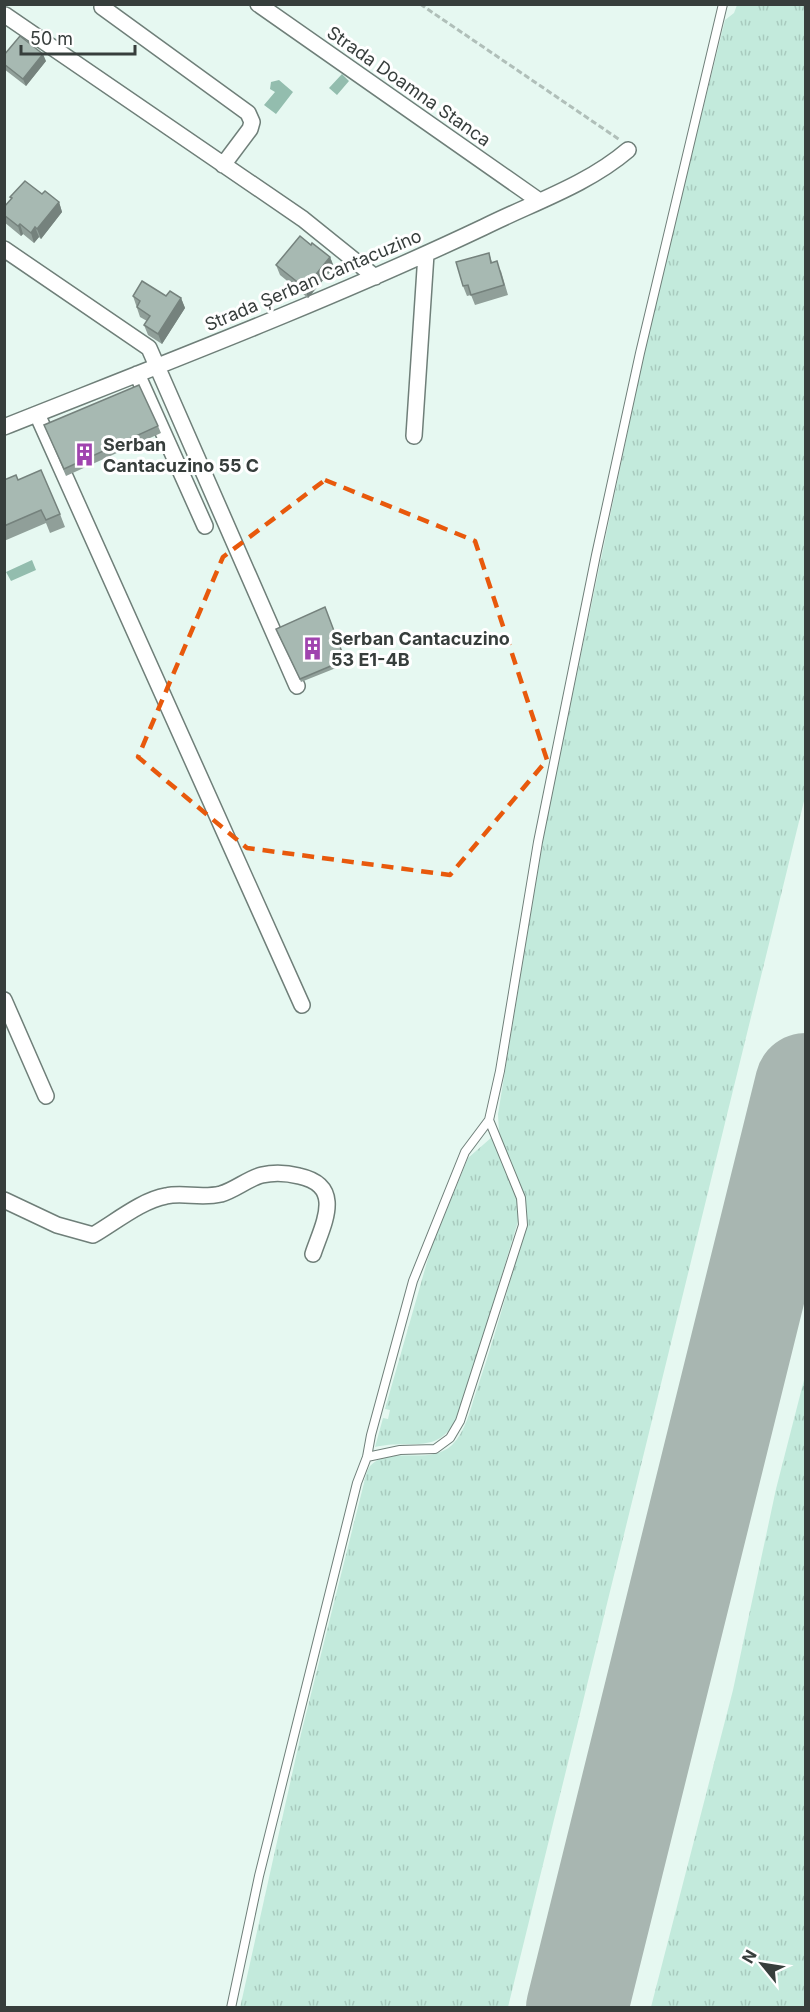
<svg xmlns="http://www.w3.org/2000/svg" width="810" height="2012" viewBox="0 0 810 2012" font-family="Inter,sans-serif">
<defs>
<pattern id="grass-tufts" width="24" height="20" patternUnits="userSpaceOnUse" patternTransform="scale(1.5)"><rect width="24" height="20" fill="#c3eadc"/><path d="M3 7l-1-3M5 7V3M7 7l1-3M15 17l-1-3M17 17v-4M19 17l1-3" fill="none" stroke="#a8cabe"/></pattern>
</defs>
<rect width="100%" height="100%" fill="#e6f8f1"/>
<path fill="url(#grass-tufts)" d="M737,5H805V797L508,2007L240,2008L301,1734L364,1483C365,1478 367,1470 370,1466C390,1444 428,1467 452,1445C466,1431 470,1410 476,1392C495,1337 510,1281 526,1225V1203L499,1133L498,1114L546,821L655,302L725,20L734,13Z
M492,1137L518,1201L519,1218L460,1413C438,1458 414,1438 375,1447L383,1418L388,1419L390,1410L385,1409L431,1248L468,1158Z
M805,1376V2007H651L733,1690L776,1489Z"/>
<path fill="#93bdae" d="M342,74L349,81L337,95L329,88Z
M279,80L293,92L276,114L264,105L275,92L270,89L271,82Z
M32,560L36,570L11,581L6,572Z"/>
<g fill="none" stroke-linecap="round" stroke-linejoin="round">
<path stroke="#a8b6b1" stroke-width="102" d="M577,2008L806,1084"/>
<defs>
<path id="lane" d="M367,1457L400,1450L435,1449L450,1438L460,1421L523,1225L521,1198L489,1120
M231,2008L259,1876L357,1483L367,1457L371,1435L413,1281L465,1152L489,1120L500,1071L538,842L596,555L640,353L723,4"/>
<path id="street" d="M258,4L538,200
M102,7L248,113L252,122L250,129L223,165
M5,15L303,219L375,277
M4,249L149,348L297,686
M137,374L205,526
M37,414L302,1005
M4,427C165,363 328,301 484,227C532,203 587,185 628,150
M414,436L426,254
M4,1000L46,1096
M4,1200L57,1225L93,1235C114,1223 142,1200 166,1196C184,1192 200,1199 221,1194C235,1190 249,1178 262,1175C275,1172 287,1173 299,1176C345,1186 323,1224 313,1254"/>
</defs>
<use href="#lane" stroke="#6f7f79" stroke-width="10"/>
<use href="#street" stroke="#6f7f79" stroke-width="18"/>
<path stroke="#b0bfb9" stroke-width="3" stroke-dasharray="6 3" stroke-linecap="butt" d="M420,4L620,140"/>
<use href="#lane" stroke="#fff" stroke-width="8"/>
<use href="#street" stroke="#fff" stroke-width="15"/>
</g>
<path fill="#909f99" d="M4,55L46,61L26,86L4,69Z
M42,194L59,202L62,212L41,239L39,237L34,243L23,234L21,236L4,222V207L11,199L10,197Z
M311,245L330,257L334,267L308,298L280,275L276,265Z
M489,253L492,262L501,271L508,295L475,305L471,295L467,296L463,286Z
M133,296H166L181,298L185,308L162,344L148,335L144,325L147,321L140,317Z
M44,425L158,426L161,433L66,476Z
M4,480H18L60,514L65,527L50,533L46,523L4,541Z
M277,632L345,660L346,664L301,682Z"/>
<path fill="#75827d" d="M43,54L46,61L26,86L23,79Z
M59,202L62,212L41,239L37,229Z
M20,224L23,234L21,236L18,226Z
M35,227L39,237L34,243L31,233Z
M330,257L334,267L308,298L305,288Z
M181,298L185,308L162,344L158,334Z"/>
<path fill="#a7b9b2" stroke="#75827d" stroke-width="1.5" d="M20,36L43,54L23,79L4,64V55Z
M25,181L42,194L45,191L59,202L37,229L35,227L31,233L20,224L18,226L4,215V207L12,198L10,197Z
M300,236L311,245L312,243L330,257L305,288L276,265Z
M489,253L491,263L497,261L504,285L471,295L468,285L463,286L456,262Z
M142,281L166,296L170,291L181,298L158,334L144,325L150,316L137,307L140,301L133,296Z
M139,385L158,426L64,469L44,425Z
M41,470L60,514L46,520L41,510L4,526V480L16,475L18,480Z
M325,607L345,660L300,679L276,629Z"/>
<path fill="none" stroke="#e8590c" stroke-width="4.5" stroke-dasharray="12 8" stroke-linejoin="round" d="M325,480L475,541L547,760L450,875L247,848L138,757L223,557Z"/>
<defs>
<symbol id="building-bare" viewBox="-9 -9 18 18"><path d="M-4-6H4V6H1V3H-1V6H-4ZM-2.5-4.3h1.7v1.8h-1.7ZM.8-4.3h1.7v1.8H.8ZM-2.5-1h1.7V.8h-1.7ZM.8-1h1.7V.8H.8Z" fill="#a044af" stroke="#fff" stroke-width="2.5" paint-order="stroke"/></symbol>
</defs>
<g fill-rule="evenodd">
<use href="#building-bare" x="68" y="438" width="33" height="33"/>
<use href="#building-bare" x="296" y="632" width="33" height="33"/>
</g>
<g text-anchor="middle" dominant-baseline="central" stroke-width="6" stroke-linejoin="round" paint-order="stroke">
<g font-size="18" fill="#373e3c" stroke="#fff">
<text transform="translate(409 86) rotate(35)">Strada Doamna Stanca</text>
<text transform="translate(313 280) rotate(-23)">Strada Șerban Cantacuzino</text>
</g>
<g font-size="18" font-weight="bold" fill="#373e3c" stroke="#fff" text-anchor="start">
<text x="103" y="444">Serban<tspan x="103" dy="21">Cantacuzino 55 C</tspan></text>
<text x="331" y="638">Serban Cantacuzino<tspan x="331" dy="21">53 E1-4B</tspan></text>
</g>
</g>
<rect width="810" height="2012" fill="none" stroke="#373e3c" stroke-width="12"/>
<g transform="translate(762 1964) rotate(300)" stroke="#ffffff" stroke-width="4.5" paint-order="stroke">
<path d="M0-4.5L10 22L0 15L-10 22Z" fill="#373e3c"/>
<text y="-9" font-size="16" font-weight="bold" text-anchor="middle" fill="#373e3c">N</text>
</g>
<path d="M21 45v9h114v-9" fill="none" stroke="#373e3c" stroke-width="3"/>
<text x="30" y="45" font-size="18" fill="#373e3c" stroke="#ffffff" stroke-width="4.5" paint-order="stroke">50 m</text>
</svg>
